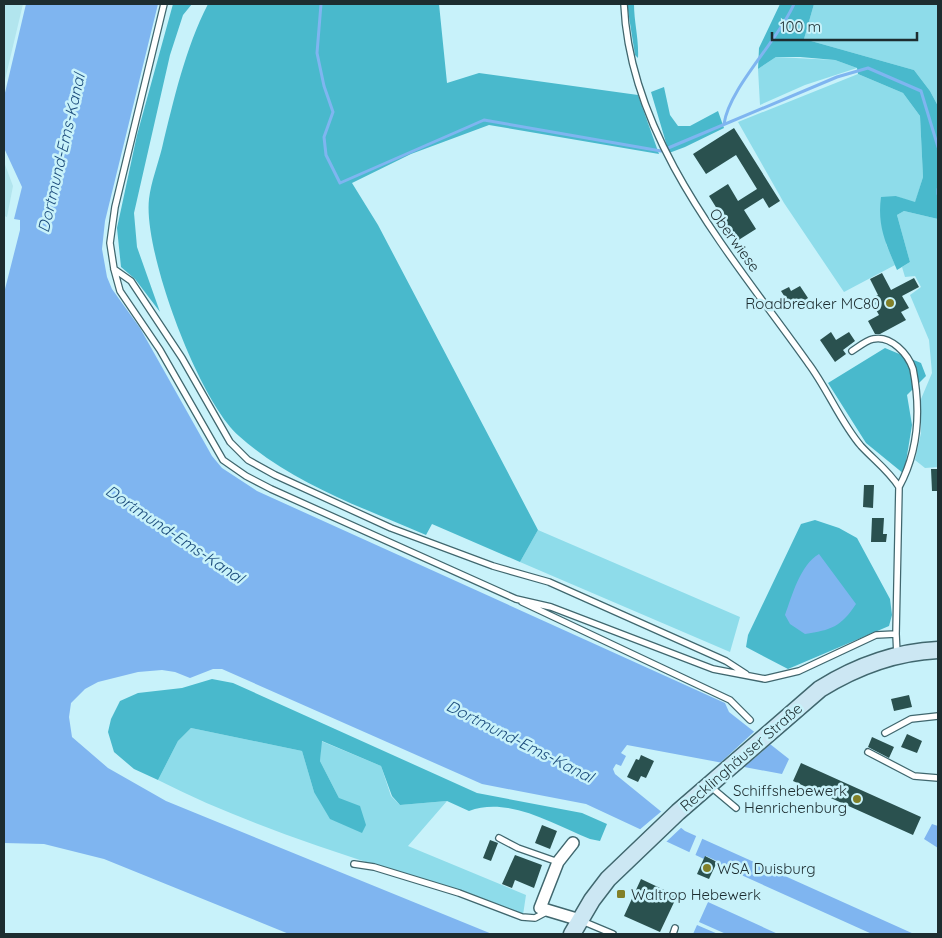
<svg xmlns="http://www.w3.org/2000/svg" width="942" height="938" viewBox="0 0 942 938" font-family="Quicksand,sans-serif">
<rect width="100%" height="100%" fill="#c8f2fa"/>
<path fill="#b2e5ee" d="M4,4H23L4,84Z
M4,162L13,186L7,217L4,216Z"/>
<path fill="#8edcea" d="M814,4H938V106L930,91L914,70L804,39Z
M776,57L835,60L857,68L805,85L760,105L758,69Z
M858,74L903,93L920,116L923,177L915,203L896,196L886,244L895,265L844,292L784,203L738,122Z
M904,211L938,219V467L925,468L915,460L921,433V399L932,373L929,340L910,295L921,287L915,276L905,277L902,267L910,262L897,215Z
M538,530L740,617L730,652L520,562Z
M191,728L302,751L314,792L339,798L320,761L321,741L381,766L391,796L400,805L447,801L408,846L526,895L523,915C401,870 274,839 158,780L178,741Z"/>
<path fill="#49b9cc" d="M173,4H192L183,15L170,55L134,213L137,247L160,312L135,279L121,267L117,228L137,135Z
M208,4H439L447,83L479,73L638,95L659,154L489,125L411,154L352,183L378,225L538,530L520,562L432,524L426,535C361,507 292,483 239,436C199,401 143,252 149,199C151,182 158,164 162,148C174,99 185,49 208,4Z
M627,4H634C634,22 639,39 638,58L635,55Z
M780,4H814L804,39L914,70L930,91L938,106V219L904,211L897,215L910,262L897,270C886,244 877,226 881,197L896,196L915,202L923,177L920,116L903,93L858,74L857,68L835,60L800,57H776L758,69L759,48Z
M664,87L670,115L678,126H690L718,111L724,128L685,147L669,153L651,92Z
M885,348L921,363L926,376L907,395L912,425L904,474L866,443L828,383Z
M815,520L839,528L857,538L890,599L892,615L889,626L788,669L746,647L748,635L801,524Z
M212,679L233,683L477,793L582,813L607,824L600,841L590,839C553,824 508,796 469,811L447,801L400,805L392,796L381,766L322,741L320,761L339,798L360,806L366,825L362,833L330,819L314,792L302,751L191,728L178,741L158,780L134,769L114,752L108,732L111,719L120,701L138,693L182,688Z"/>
<path fill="#7fb5f0" d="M26,4H158L105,221L102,249L107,277L112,289L140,328L212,456L222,468L257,491L725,703L729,712L789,759L782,774L627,745L621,753L626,756L621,766L616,764L613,769L615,774L685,831L914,934H872L719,865V862L706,856L704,859L586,804L482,784L222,669H213L190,678L175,672L162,670L138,672L98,682L85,689L71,703L69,717L72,737L108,768L166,801L492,934H289L104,859L44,844L4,843V293L20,230V220L14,219L22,187L4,148V97Z
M819,554L856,604C841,627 831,630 805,634L790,624L785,615C792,596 800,565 819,554Z
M932,824L938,826V848L924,839Z
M708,902L778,934H726L699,922Z
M697,925L718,934H693Z"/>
<path fill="#c8f2fa" d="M756,730L772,743L743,768L719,764Z
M663,810L683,826L665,843L638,831Z
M697,834L703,837L695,856L689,853Z"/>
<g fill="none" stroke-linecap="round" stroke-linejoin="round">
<path stroke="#7fb5f0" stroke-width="3" d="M321,4L317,53L324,86L333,112L324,137L326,155L340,183L484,120L661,151L837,77L868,68L921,91L938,147
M724,124C729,88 778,41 794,4
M938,189V194"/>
</g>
<path fill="#2a514f" d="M734,128L780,201L769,208L763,198L744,210L756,229L737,241L709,196L728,184L738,201L757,189L736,155L706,174L693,154Z
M882,273L891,290L914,278L919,287L902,296L909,308L901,312L906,320L880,334H875L868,321L879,315L870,299L878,295L870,279Z
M800,286L808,298L792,308L781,291L789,287L791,291Z
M831,332L836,340L849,332L855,341L843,350L846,354L835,362L820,340Z
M931,469H938V491H932Z
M864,485H874L873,508L863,507Z
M872,518H884L883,534H887L886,542H871Z
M909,695L912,707L894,711L891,699Z
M907,734L922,741L917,753L901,747Z
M872,737L894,747L889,758L868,747Z
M641,755L654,761L646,778L641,776L638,782L627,777L636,759L639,760Z
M801,763L921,817L913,835L793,781Z
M542,825L557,831L550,849L535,843Z
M490,840L498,843L491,861L483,858Z
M515,855L542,865L534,888L515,880L512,888L502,884Z
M705,856L717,862L709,879L697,874Z
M641,879L677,896L660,932L624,916Z"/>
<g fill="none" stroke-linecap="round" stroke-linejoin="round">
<defs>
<path id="service" d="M164,4L115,207L110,243L114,269L120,291L160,350L223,460L246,476L271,489L516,599L551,607L713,669L765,679L799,671L876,635L896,634
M624,4C630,141 732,256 808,363C827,388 841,423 861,446C874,460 889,471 899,487L896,634L897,655
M114,269L131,281L182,358L230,442L248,460L275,475L391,528L493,566L549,582L726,661L746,674
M852,351C858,347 867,340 873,339C891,335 908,354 913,369C921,410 919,450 899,487
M522,602L730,700L750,720
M885,733L911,719L938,716
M868,752L914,776L938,778
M711,787L736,808
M499,838L518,848L558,862
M354,864L374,867L459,893L522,917L535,918L548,911
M582,921L613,934
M673,934L675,928"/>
<path id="minor" d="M573,843L558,862L540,908L580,920"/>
<path id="secondary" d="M572,934L592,900L608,879L678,812L820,689C857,666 895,652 938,650"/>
</defs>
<use href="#service" stroke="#40676e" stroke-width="8"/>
<use href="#minor" stroke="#40676e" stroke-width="14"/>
<use href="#secondary" stroke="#40676e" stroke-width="19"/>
<use href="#service" stroke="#fff" stroke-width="5.5"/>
<use href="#minor" stroke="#fff" stroke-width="11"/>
<use href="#secondary" stroke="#cce7f3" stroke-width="16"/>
</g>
<g fill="#828028" stroke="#c8f2fa" stroke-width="2">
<circle cx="890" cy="303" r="5"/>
<circle cx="857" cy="799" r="5"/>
<circle cx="707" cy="868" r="5"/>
<rect x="616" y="889" width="10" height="10" rx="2.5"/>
</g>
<g text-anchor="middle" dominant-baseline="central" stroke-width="5" stroke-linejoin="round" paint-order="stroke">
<g font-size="15" fill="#1d2d30" stroke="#c8f2fa">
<text transform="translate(735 240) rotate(54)">Oberwiese</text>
<text transform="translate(741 757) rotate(-41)">Recklinghäuser Straße</text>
</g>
<g font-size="15" fill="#1d2d30" stroke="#c8f2fa" text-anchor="end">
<text x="880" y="303">Roadbreaker MC80</text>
<text x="847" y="790">Schiffshebewerk<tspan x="847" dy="17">Henrichenburg</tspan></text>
<text x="717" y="868" text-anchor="start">WSA Duisburg</text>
<text x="631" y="894" text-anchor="start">Waltrop Hebewerk</text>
</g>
<g font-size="16" font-style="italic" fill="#1d4d7d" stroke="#c8f2fa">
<text transform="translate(61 153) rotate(-77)">Dortmund-Ems-Kanal</text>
<text transform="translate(175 534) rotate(34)">Dortmund-Ems-Kanal</text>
<text transform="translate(520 741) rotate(27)">Dortmund-Ems-Kanal</text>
</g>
</g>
<rect width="942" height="938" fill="none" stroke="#1d2d30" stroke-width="10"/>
<path d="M772 32v8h145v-8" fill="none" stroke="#1d2d30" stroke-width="2.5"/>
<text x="780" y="32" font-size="15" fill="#1d2d30" stroke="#c8f2fa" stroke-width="4" paint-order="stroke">100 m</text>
</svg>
